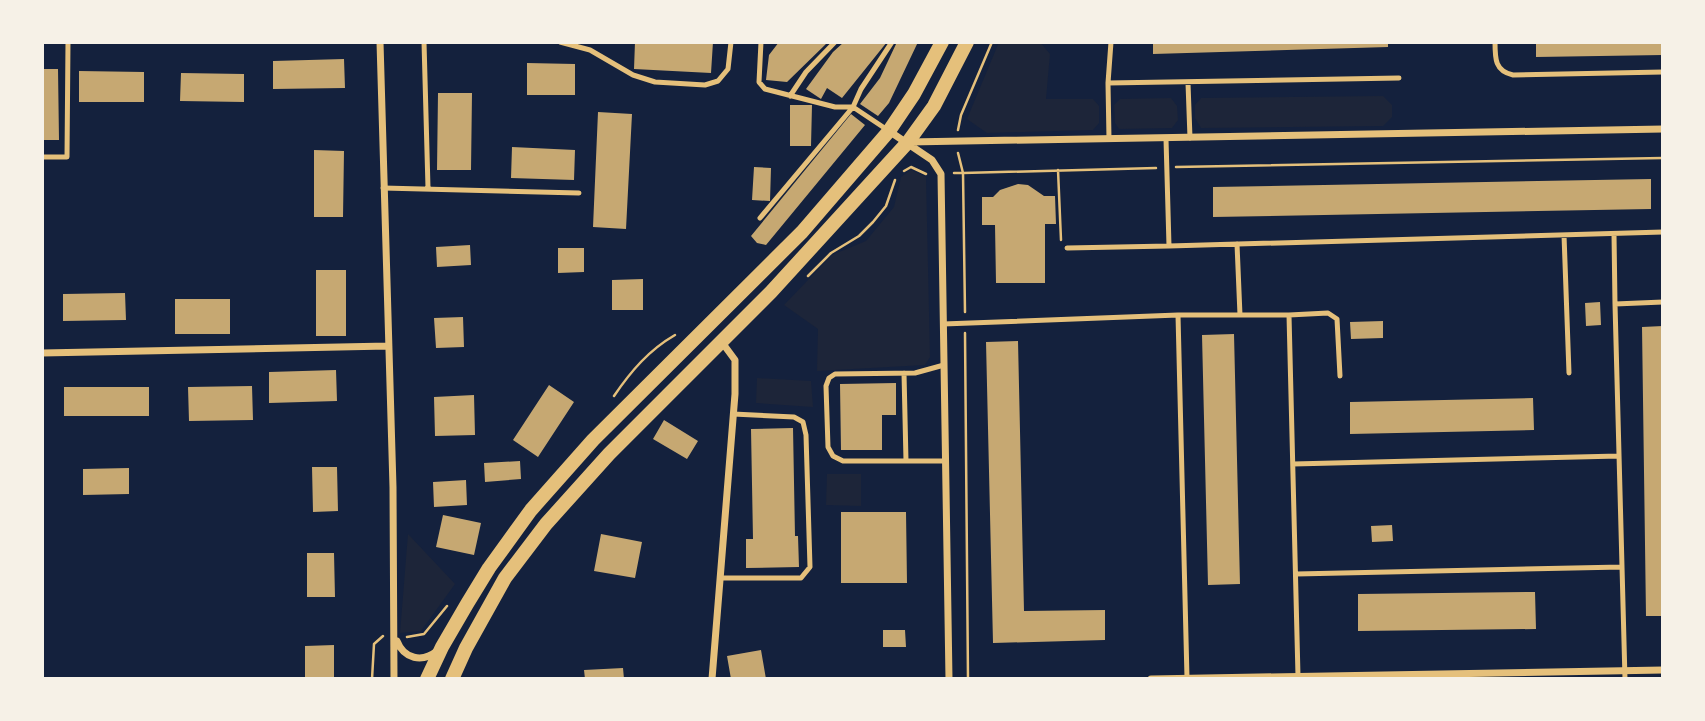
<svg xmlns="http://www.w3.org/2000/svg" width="1705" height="721" viewBox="0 0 1705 721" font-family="Roboto,sans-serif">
<rect width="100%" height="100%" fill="#14213d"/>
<path fill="#1d2539" d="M999,42H1040L1050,54L1046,99H1093L1099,106V123L1093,130L987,133L967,119Z
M1383,96L1392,105V117L1383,126L1201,128L1195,118V105L1201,98Z
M1171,98L1177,106L1178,120L1172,128L1119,129L1115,123L1114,105L1120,99Z
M911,170L926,177L930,357L925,365L817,371L818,329L784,305L832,255L866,241L894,207L901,177Z
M757,378L811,381L813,407L756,403Z
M827,474H861V506L826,505Z
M408,534L455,584L421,631L400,633Z"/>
<path fill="#c6a872" d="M635,42H713L711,73L634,69Z
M779,42H828L787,82L766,80L769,55Z
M844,42H887L842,98L827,88L821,99L806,89L833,52Z
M897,42H918L889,103L878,116L860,104L880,78Z
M1153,42H1388V47L1153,54Z
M1536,42H1663V55L1536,57Z
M344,59L345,88L273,89V61Z
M527,63L575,64V95H527Z
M42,69H58L59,140H42Z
M79,71L144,72V102H79Z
M181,73L244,74V102L180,101Z
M438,93H472L471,170H437Z
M790,105H812L811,146H790Z
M598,112L632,114L626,229L593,227Z
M851,114L865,125L766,245L757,243L751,236Z
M512,147L575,150L574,180L511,178Z
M314,150L344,151L343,217H314Z
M754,167L771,168L770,201L752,200Z
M1651,179V209L1213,217V187Z
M1018,184L1028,185L1044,196H1055L1056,224H1045V283H996L995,225H982V197H993L1000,190Z
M470,245L471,265L437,267L436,247Z
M558,248H584V272L558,273Z
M316,270H346V336H316Z
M643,279V310H612V280Z
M125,293L126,320L63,321V294Z
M175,299H230V334H175Z
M1600,302L1601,325L1586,326L1585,303Z
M463,317L464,347L436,348L434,318Z
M1383,321V338L1351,339L1350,322Z
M1663,326V616H1646L1642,327Z
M1234,334L1240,584L1208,585L1202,335Z
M1018,341L1024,611L1105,610V640L993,643L986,342Z
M336,370L337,401L269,403V372Z
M896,383V415H882V450H841L840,384Z
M549,385L574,402L538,457L513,440Z
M252,386L253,420L189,421L188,387Z
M64,387H149V416H64Z
M474,395L475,435L435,436L434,397Z
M1533,398L1534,430L1350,434V402Z
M664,420L698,441L687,459L653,439Z
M793,428L795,536H798L799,567L746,568V539H753L751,429Z
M520,461L521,479L485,482L484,463Z
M312,467H337L338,511L313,512Z
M129,468V494L83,495V469Z
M466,480L467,505L434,507L433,482Z
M841,512H906L907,583H841Z
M443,515L481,523L474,555L436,547Z
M1392,525L1393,541L1372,542L1371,526Z
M601,534L642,542L635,578L594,571Z
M307,553H334L335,597H307Z
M1535,592L1536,629L1358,631V594Z
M883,630H905L906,647H883Z
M334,645V679H305V646Z
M761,650L766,679H731L727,656Z
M623,668L624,679H585L584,670Z"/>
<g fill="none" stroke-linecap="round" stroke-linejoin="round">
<path stroke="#e5c07b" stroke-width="2.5" d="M958,130L961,115L992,42
M1176,167L1663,158
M1058,170L1061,240
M904,171L911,167L926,174
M954,173H963L958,153
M808,276L831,253L859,236L873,222L886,206L895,180
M965,312L963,173L1156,168
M965,333L968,679
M614,396C631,371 649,350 675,335
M407,637L424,634L447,606
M372,679L374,644L383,636"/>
<path stroke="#e5c07b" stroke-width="5" d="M424,42L428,188
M560,42L590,50L633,75L655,82L705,85L718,81L728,69L731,42
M761,42L759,82L765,89L835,107H853L889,131
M1111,42L1108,83L1399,78
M1495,42C1495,59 1495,71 1513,75L1663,72
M1108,83L1109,139
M1188,83L1190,138
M790,96L806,72L835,42
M1166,139L1169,246L1663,232
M42,157H67L68,42
M383,188L579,193
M760,218L853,107L861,89L892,42
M1614,234L1615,304
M1564,235L1569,373
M1237,244L1240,315
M1067,248L1169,246
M1178,315L1187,678
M1289,315L1328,313L1337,319L1340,376
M943,324L1178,315H1289L1298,676
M944,365L915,373L835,374L829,378L826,386L828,447L833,456L843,461H945
M904,373L906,461
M1293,464L1619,456
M1296,574L1622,567
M720,578H801L810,567L806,435L803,422L794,417L733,414
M1625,679L1615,304L1663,302"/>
<path stroke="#e5c07b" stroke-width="7" d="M380,42L393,487L394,679
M889,131L932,160L941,174L949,679
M909,142L1663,129
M42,353L388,346
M397,641C404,659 422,663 437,651
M712,679L735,394V360L721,341
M1151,679L1663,670"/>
<path stroke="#e5c07b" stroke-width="14" d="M427,679L442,647L467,604L489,568L531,510L593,440L802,232L889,131L914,94L942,42
M452,679L466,648L505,578L546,524L609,454L771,292L908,142L934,106L967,42"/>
</g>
<rect width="1705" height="721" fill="none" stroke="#f6f1e7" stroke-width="88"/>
</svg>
